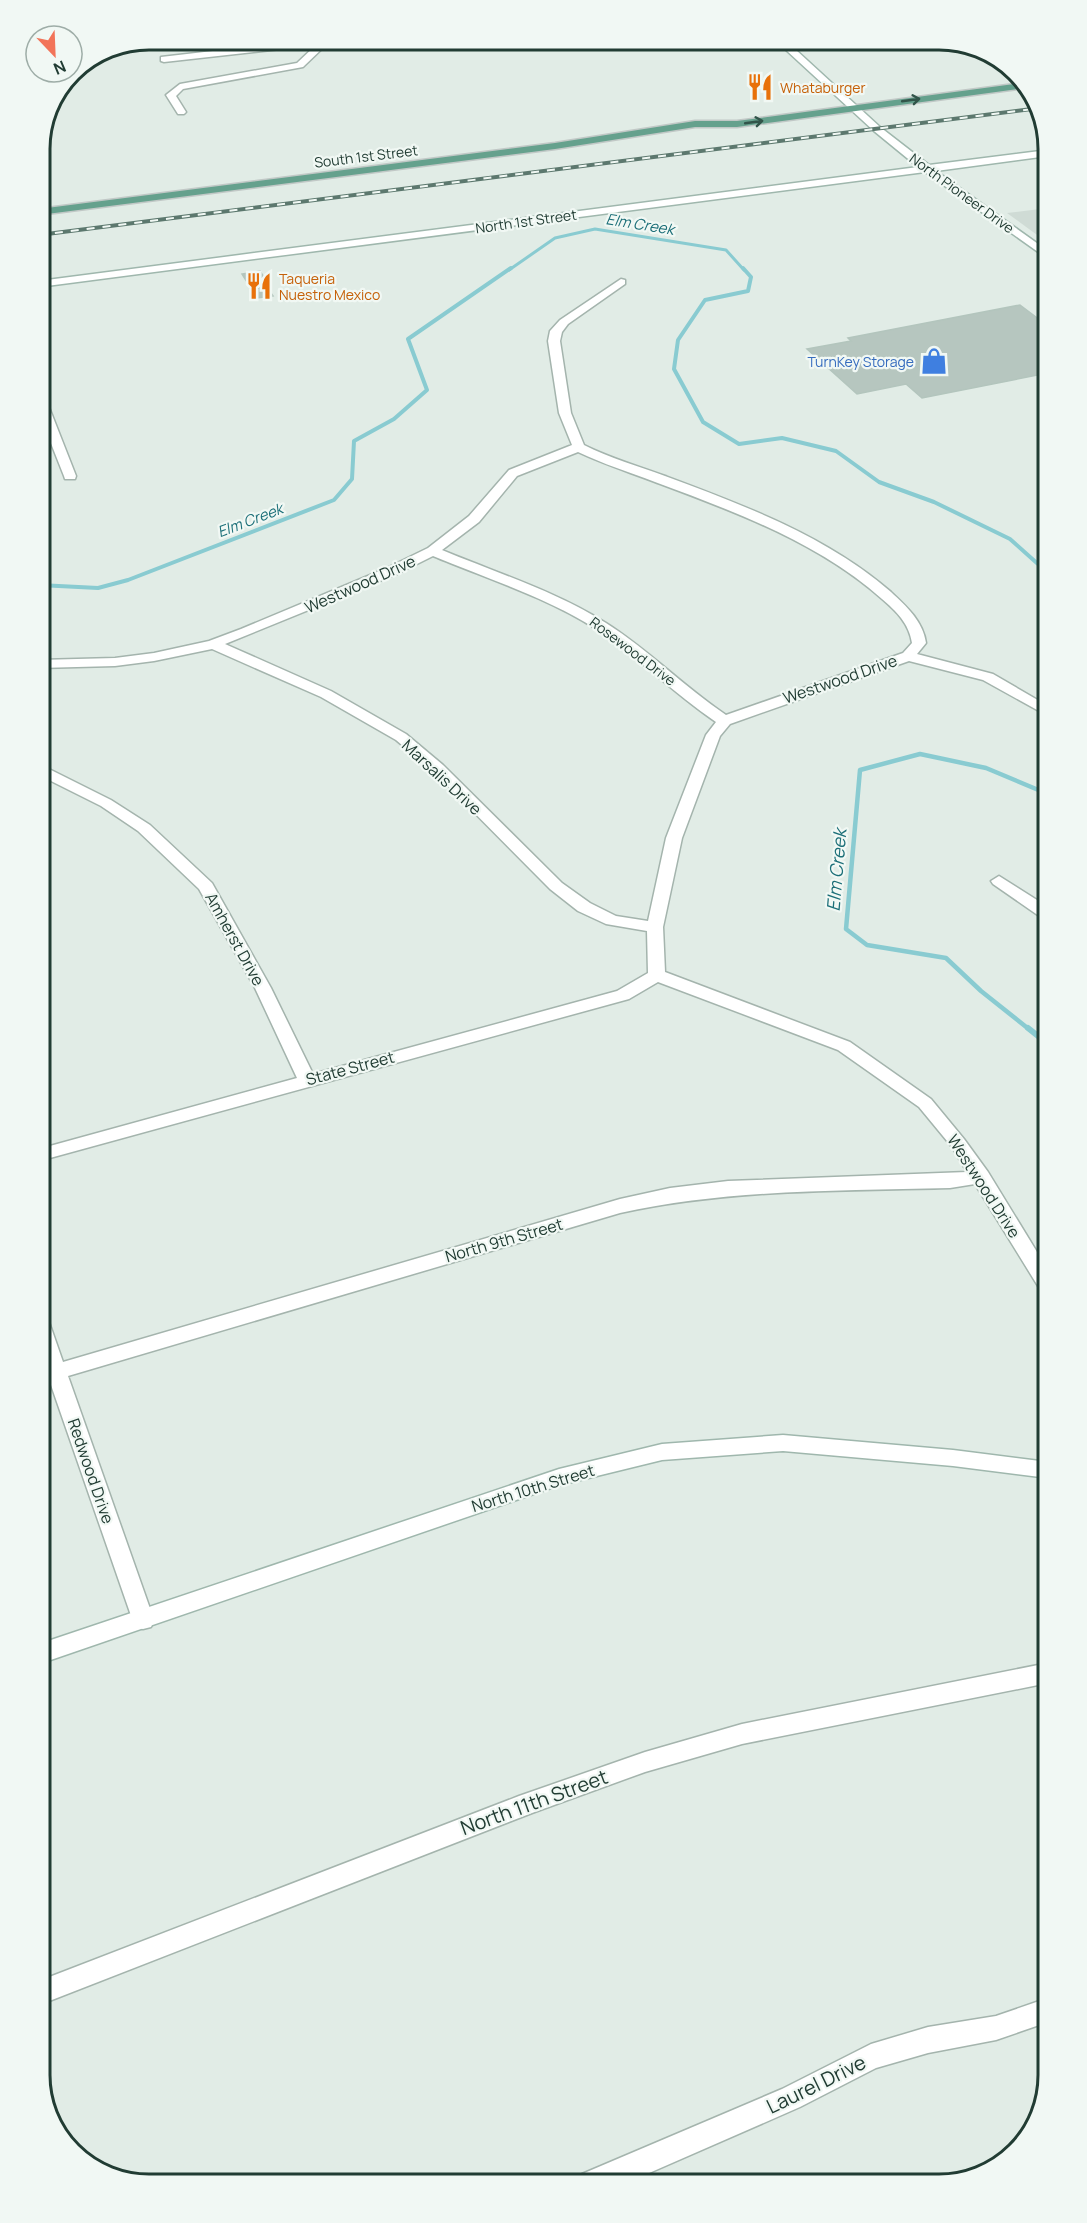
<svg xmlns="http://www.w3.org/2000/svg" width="1087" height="2223" viewBox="0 0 1087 2223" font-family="Manrope,sans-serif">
<rect width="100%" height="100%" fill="#e1ece6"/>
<path fill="#cfdbd5" d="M1048,208V243L1007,213Z"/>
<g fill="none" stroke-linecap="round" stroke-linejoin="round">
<path stroke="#89cbd1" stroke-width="3" d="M509,270L555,238L595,229L726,250L744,270"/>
<path stroke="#89cbd1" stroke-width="4" d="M743,268L751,277L748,291L705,300L678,340L674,369L703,422L739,444L782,438L836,451L879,482L934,502L1010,539L1048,573
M39,585L98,588L128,580L334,500L352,479L354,441L394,419L427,390L408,339L511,268"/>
<path stroke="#89cbd1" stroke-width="4.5" d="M1030,1030L981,991L946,958L867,945L846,929L860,770L920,754L986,768L1048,794"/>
<path stroke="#89cbd1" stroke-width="6" d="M1028,1028L1048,1044"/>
</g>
<path fill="#b6c6bf" stroke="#b3c5bd" stroke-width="1.5" d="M260,271L271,289L269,290L273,296L257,298L242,274Z
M1020,305L1048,326V373L922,398L906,384L857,394L807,349L851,341L848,338Z"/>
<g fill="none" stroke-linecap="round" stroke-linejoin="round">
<defs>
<path id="street" d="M316,39H356L351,42L327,44L303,67L183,89L176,96L186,112L184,114H178L166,95L180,84L297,63L316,45L164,62L161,61V57Z
M621,279L625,280V284L568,324L562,332L560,341L571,413L584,445C610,458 638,466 665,476C743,505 827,536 891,592C906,606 923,621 926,643L917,654L993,674L1048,706V716L983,680L909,661L730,724L720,736L682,838L663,927L665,972L850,1042L931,1099L964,1139L988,1172L1048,1270V1293L1041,1291L975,1184L950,1188C839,1191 729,1189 620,1213L68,1376L154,1620L151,1627L143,1629L135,1627L50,1382L39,1385V1369L45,1368L39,1351V1315L46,1317L49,1322L63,1362L620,1199L670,1188L728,1181L967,1172L952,1147L919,1107L838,1050L658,982L629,999L39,1161V1149L297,1078L255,988L199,889L138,831L101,806L39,775V764L111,800L150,825L212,883L271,988L313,1074L617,991L648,973L647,931L606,924L578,911L550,889L433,771L396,740L321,697L212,649L154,661L115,666L39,668V660L115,658L154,653L209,641L241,629L387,568L428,548L469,516L509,470L572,445L559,413L548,341L550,331L560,320ZM578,452C603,464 629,472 655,482C733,511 818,542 882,599C896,611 909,623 912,643L903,653L726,715C684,687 649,650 606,623C555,591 497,573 442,550L479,522L517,476ZM433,556C488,579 546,597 596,629C639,657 674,694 716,722L706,735L666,838L648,921L616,916L590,903L562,883L443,765L406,734L331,691L225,644L397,574Z
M39,393L45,397L76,476L75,479H65L64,476L39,413Z
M999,876L1048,907V919L1042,918L993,884L991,881Z
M1048,1663V1683L742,1744L645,1772L532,1813L39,2005V1981L519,1796L645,1752L742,1724Z
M1048,1998V2022L996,2040L928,2053L876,2068L800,2107L624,2184H579L582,2174L782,2089L871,2044L928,2027L996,2016Z"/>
<path id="secondary" d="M774,39H784L880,127L929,165L1048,150V156L936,171L1048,251V259L925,172L39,287V281L918,167L874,131Z
M783,1435L953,1450L1048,1462V1478L953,1466L783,1451L662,1460L560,1485L39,1664V1644L559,1469L662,1444Z"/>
<path id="primary" d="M1022,83L1026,88L737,127H695L555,149L39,215V209L555,143L695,121H737Z"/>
</defs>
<use href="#street" stroke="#a4b4ad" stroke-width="3"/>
<use href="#secondary" stroke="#9fb7ad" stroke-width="3"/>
<use href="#primary" stroke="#c1c8c6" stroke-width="3"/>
<use href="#street" fill="#fff" fill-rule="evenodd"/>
<use href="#secondary" fill="#fff" fill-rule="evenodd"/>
<use href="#primary" fill="#65a18d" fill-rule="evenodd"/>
<defs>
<path id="rail" d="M39,235L1040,108"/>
</defs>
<use href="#rail" stroke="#5c786e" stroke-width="4"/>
<use href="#rail" stroke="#f1f8f4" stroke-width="2" stroke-dasharray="8" stroke-linecap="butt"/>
</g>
<defs><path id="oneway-shaft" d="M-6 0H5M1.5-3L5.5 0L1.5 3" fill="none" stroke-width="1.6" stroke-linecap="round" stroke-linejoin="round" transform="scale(1.5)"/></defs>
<g stroke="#32554a">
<use href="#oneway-shaft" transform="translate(911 100) rotate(-8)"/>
<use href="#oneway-shaft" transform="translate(754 122) rotate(-8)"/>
</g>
<defs>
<symbol id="restaurant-bare" viewBox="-9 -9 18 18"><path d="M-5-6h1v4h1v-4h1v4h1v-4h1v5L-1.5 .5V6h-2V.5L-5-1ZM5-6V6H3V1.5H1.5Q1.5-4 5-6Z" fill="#e8710a" stroke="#f1f8f4" stroke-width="2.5" paint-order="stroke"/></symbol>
<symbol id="shop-bare" viewBox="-9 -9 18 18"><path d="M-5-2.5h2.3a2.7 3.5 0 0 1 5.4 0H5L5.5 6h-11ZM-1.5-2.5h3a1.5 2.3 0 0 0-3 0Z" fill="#3f7fe0" stroke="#f1f8f4" stroke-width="2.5" paint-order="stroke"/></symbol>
</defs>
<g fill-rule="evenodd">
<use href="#restaurant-bare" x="741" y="68" width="38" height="38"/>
<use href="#restaurant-bare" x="240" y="267" width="38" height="38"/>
<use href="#shop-bare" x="915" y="342" width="38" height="38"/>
</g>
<g text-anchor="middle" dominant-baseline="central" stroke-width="4.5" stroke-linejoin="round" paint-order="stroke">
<g font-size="14" fill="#c56008" stroke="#f1f8f4" text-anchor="start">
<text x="780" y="87">Whataburger</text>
<text x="279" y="278">Taqueria<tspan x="279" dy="16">Nuestro Mexico</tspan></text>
</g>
<g font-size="14" fill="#213c33" stroke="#f1f8f4">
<text transform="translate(366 156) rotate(-7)">South 1st Street</text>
<text transform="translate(962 193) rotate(36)">North Pioneer Drive</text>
<text transform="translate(526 221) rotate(-8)">North 1st Street</text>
<text transform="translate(633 651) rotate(37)">Rosewood Drive</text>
</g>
<g font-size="14" fill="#366cbe" stroke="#f1f8f4" text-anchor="end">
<text x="914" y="361">TurnKey Storage</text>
</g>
<g font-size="15" font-style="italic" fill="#1c6f78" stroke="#f1f8f4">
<text transform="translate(640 224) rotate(9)">Elm Creek</text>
<text transform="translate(250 520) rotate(-21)">Elm Creek</text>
</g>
<g font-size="16" fill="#213c33" stroke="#f1f8f4">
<text transform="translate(360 584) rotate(-24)">Westwood Drive</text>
<text transform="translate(840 679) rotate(-19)">Westwood Drive</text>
<text transform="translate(442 777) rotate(43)">Marsalis Drive</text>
<text transform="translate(235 939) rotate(61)">Amherst Drive</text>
<text transform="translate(350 1068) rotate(-15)">State Street</text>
<text transform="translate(984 1186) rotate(57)">Westwood Drive</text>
<text transform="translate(504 1240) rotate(-16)">North 9th Street</text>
<text transform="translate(91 1471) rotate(71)">Redwood Drive</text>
<text transform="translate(533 1488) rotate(-17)">North 10th Street</text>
</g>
<g font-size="18" font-style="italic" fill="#1c6f78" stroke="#f1f8f4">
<text transform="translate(836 870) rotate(-85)">Elm Creek</text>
</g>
<g font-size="20" fill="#213c33" stroke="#f1f8f4">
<text transform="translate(534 1802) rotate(-20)">North 11th Street</text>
<text transform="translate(816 2084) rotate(-26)">Laurel Drive</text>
</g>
</g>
<path d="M0 0H1087V2223H0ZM149 50H939A99 99 0 0 1 1038 149V2075A99 99 0 0 1 939 2174H149A99 99 0 0 1 50 2075V149A99 99 0 0 1 149 50Z" fill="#f1f8f4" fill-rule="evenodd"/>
<path fill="none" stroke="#213c33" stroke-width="3" d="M149 50H939A99 99 0 0 1 1038 149V2075A99 99 0 0 1 939 2174H149A99 99 0 0 1 50 2075V149A99 99 0 0 1 149 50Z"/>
<g transform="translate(54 54) rotate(157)"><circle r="28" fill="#f1f8f4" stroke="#9eada7" stroke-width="1.5"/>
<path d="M0-4.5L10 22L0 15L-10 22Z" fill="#f27459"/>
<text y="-9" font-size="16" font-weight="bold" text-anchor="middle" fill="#213c33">N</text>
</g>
</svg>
